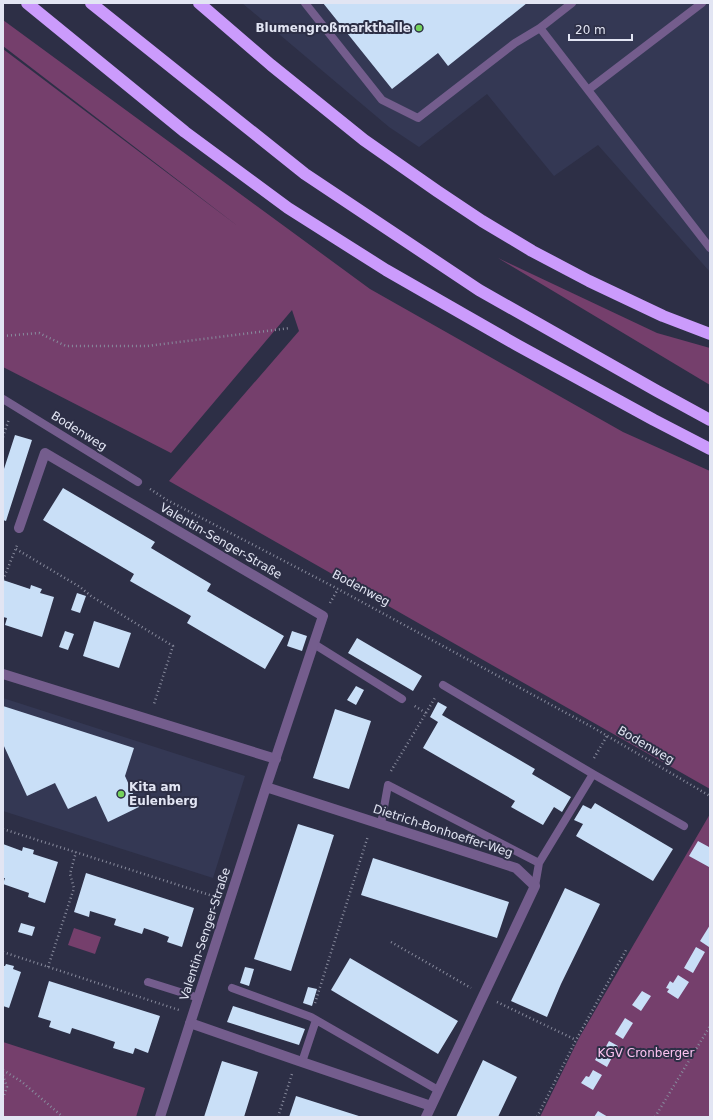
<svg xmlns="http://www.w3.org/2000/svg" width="713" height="1120" viewBox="0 0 713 1120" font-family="'DejaVu Sans',sans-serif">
<rect width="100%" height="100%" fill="#2d2f46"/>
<path fill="#343854" d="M242,3H710V272L598,145L554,176L487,94L419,147L389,127Z
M3,698L245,776L213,878L3,811Z"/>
<path fill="#753f6c" d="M3,20L370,289L623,432L710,471V789L169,481L299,331L292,310L171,453L3,367V49L239,227L3,46Z
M498,258L657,333L710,348V385Z
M710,814V1117H540L579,1038Z
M74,928L101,937L95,954L68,945Z
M3,1042L145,1088L136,1117H3Z"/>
<path fill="#c9dff7" d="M323,3H527L448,66L438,53L392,89Z
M15,435L32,440L6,521L3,520V472Z
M63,488L155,542L151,548L211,584L207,591L284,636L265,669L187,623L191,616L130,581L134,574L43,520Z
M3,580L30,589L31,585L42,589L40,593L54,597L42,637L5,625L7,618L3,617Z
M77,593L86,596L80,613L71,610Z
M94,621L131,633L119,668L83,656Z
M65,631L74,634L68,650L59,647Z
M292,631L307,636L302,651L287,646Z
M357,638L422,676L413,691L348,653Z
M356,686L364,690L356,705L347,700Z
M438,702L447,707L442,715L535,769L532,774L571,797L562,812L554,807L543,825L511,807L515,801L423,748L438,722L430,717Z
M3,706L134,748L125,776L139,807L108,822L96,796L68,809L55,783L27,796L3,744Z
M335,709L371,721L349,789L313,778Z
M595,803L673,849L653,881L576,836L583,824L574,820L583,805L591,809Z
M298,824L334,835L291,971L254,959Z
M698,841L709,847L710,845L709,867L689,856Z
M3,844L22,851L23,847L34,850L33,854L58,862L45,903L28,897L29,893L3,884L5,878H3Z
M373,858L509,902L497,938L361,895Z
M86,873L194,908L182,947L167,942L169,937L156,932L144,928L142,934L114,925L116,919L90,911L89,917L74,912Z
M565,888L600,904L561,984L547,1017L511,1001Z
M21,923L35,927L32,936L18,932Z
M710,925V945L709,947L700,941Z
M696,947L705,952L693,973L684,968Z
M350,958L458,1021L438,1054L331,990Z
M6,964L14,966L13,969L21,972L9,1008L3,1006V966H5Z
M245,967L254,969L249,986L240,983Z
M678,975L689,982L678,999L667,992L669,989L666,988L670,981L673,983Z
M49,981L160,1016L148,1053L135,1048L133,1054L113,1048L115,1042L94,1035L72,1028L70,1034L49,1027L51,1021L38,1017Z
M308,987L317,989L312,1006L303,1003Z
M642,991L651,996L641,1011L632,1005Z
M233,1006L305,1029L299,1045L227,1022Z
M625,1018L633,1023L623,1039L615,1034Z
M609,1041L618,1046L607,1067L595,1060L602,1048L604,1050Z
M483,1060L517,1077L498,1117H456Z
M222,1061L258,1072L244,1117H204Z
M593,1070L602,1075L593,1090L581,1083L586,1076L589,1077Z
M296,1096L362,1117H289Z
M598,1111L608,1117H594Z"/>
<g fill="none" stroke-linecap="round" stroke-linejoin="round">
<path stroke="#888b9d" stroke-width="2.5" stroke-dasharray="1 3" stroke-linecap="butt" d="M3,336L39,333L66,346H147L290,328
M3,437L9,419
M150,489L167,500L338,589L592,727L710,796
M16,549L80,587L91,596L173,646L154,704
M3,580L18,543
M330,603L338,589
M426,713L436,696
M594,758L607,736
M391,771L426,713L413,705
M3,829L216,897
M391,942L471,988
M3,952L179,1010
M48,967L74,888L70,874L76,852
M497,1002L576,1040
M315,1003L368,836
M3,1070L22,1082L63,1117
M3,1075L7,1087L3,1098
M278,1117L292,1074
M537,1117L576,1040L626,950
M655,1117L710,1026"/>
<path stroke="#745d8d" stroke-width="8" d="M305,3L382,100L418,118L515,43L540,28L572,3
M540,28L710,248
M588,90L702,3
M3,399L138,482
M314,644L402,699
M443,685L593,774L539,863L535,886
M593,774L684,826
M381,824L388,785L539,863
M148,982L199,998
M232,988L311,1017L438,1090
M302,1062L316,1020"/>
<path stroke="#745d8d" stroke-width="10" d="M19,528L45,453L323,616L266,787L160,1117
M3,674L276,759
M266,787L516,868L535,886L426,1117
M190,1023L296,1060L431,1106"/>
<path stroke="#cb9bfc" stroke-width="12" d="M27,3L185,132L288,208L386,270L517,345L654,420L710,449
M91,3L305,174L479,290L657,391L710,420
M199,3L271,65L364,140L437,191L482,221L532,251L589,281L663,316L710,334"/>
</g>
<g fill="#74d25c" stroke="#2d2f46" stroke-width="1.5">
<circle cx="419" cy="28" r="4"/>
<circle cx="121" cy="794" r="4"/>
</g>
<g text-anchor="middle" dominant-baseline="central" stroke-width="4" stroke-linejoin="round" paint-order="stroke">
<g font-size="12" font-weight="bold" fill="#e2e5f3" stroke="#2d2f46" text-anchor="end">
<text x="411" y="28">Blumengroßmarkthalle</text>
<text x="129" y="787" text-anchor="start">Kita am<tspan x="129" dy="14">Eulenberg</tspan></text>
</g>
<g font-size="12" fill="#e2e5f3" stroke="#2d2f46">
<text transform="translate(79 431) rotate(32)">Bodenweg</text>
<text transform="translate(221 541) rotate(30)">Valentin-Senger-Straße</text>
<text transform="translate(361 588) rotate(28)">Bodenweg</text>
<text transform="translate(646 745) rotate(30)">Bodenweg</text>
<text transform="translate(443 831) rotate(18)">Dietrich-Bonhoeffer-Weg</text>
<text transform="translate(205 934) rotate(-72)">Valentin-Senger-Straße</text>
</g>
<g font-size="12" fill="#fdc3f1" stroke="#2d2f46">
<text x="646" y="1053">KGV Cronberger</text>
</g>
</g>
<rect width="713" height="1120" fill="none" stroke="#e2e5f3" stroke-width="8"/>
<path d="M569 34v6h63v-6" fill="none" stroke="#e2e5f3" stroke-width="2"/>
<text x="575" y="34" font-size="12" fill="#e2e5f3" stroke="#2d2f46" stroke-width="3" paint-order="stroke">20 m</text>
</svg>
